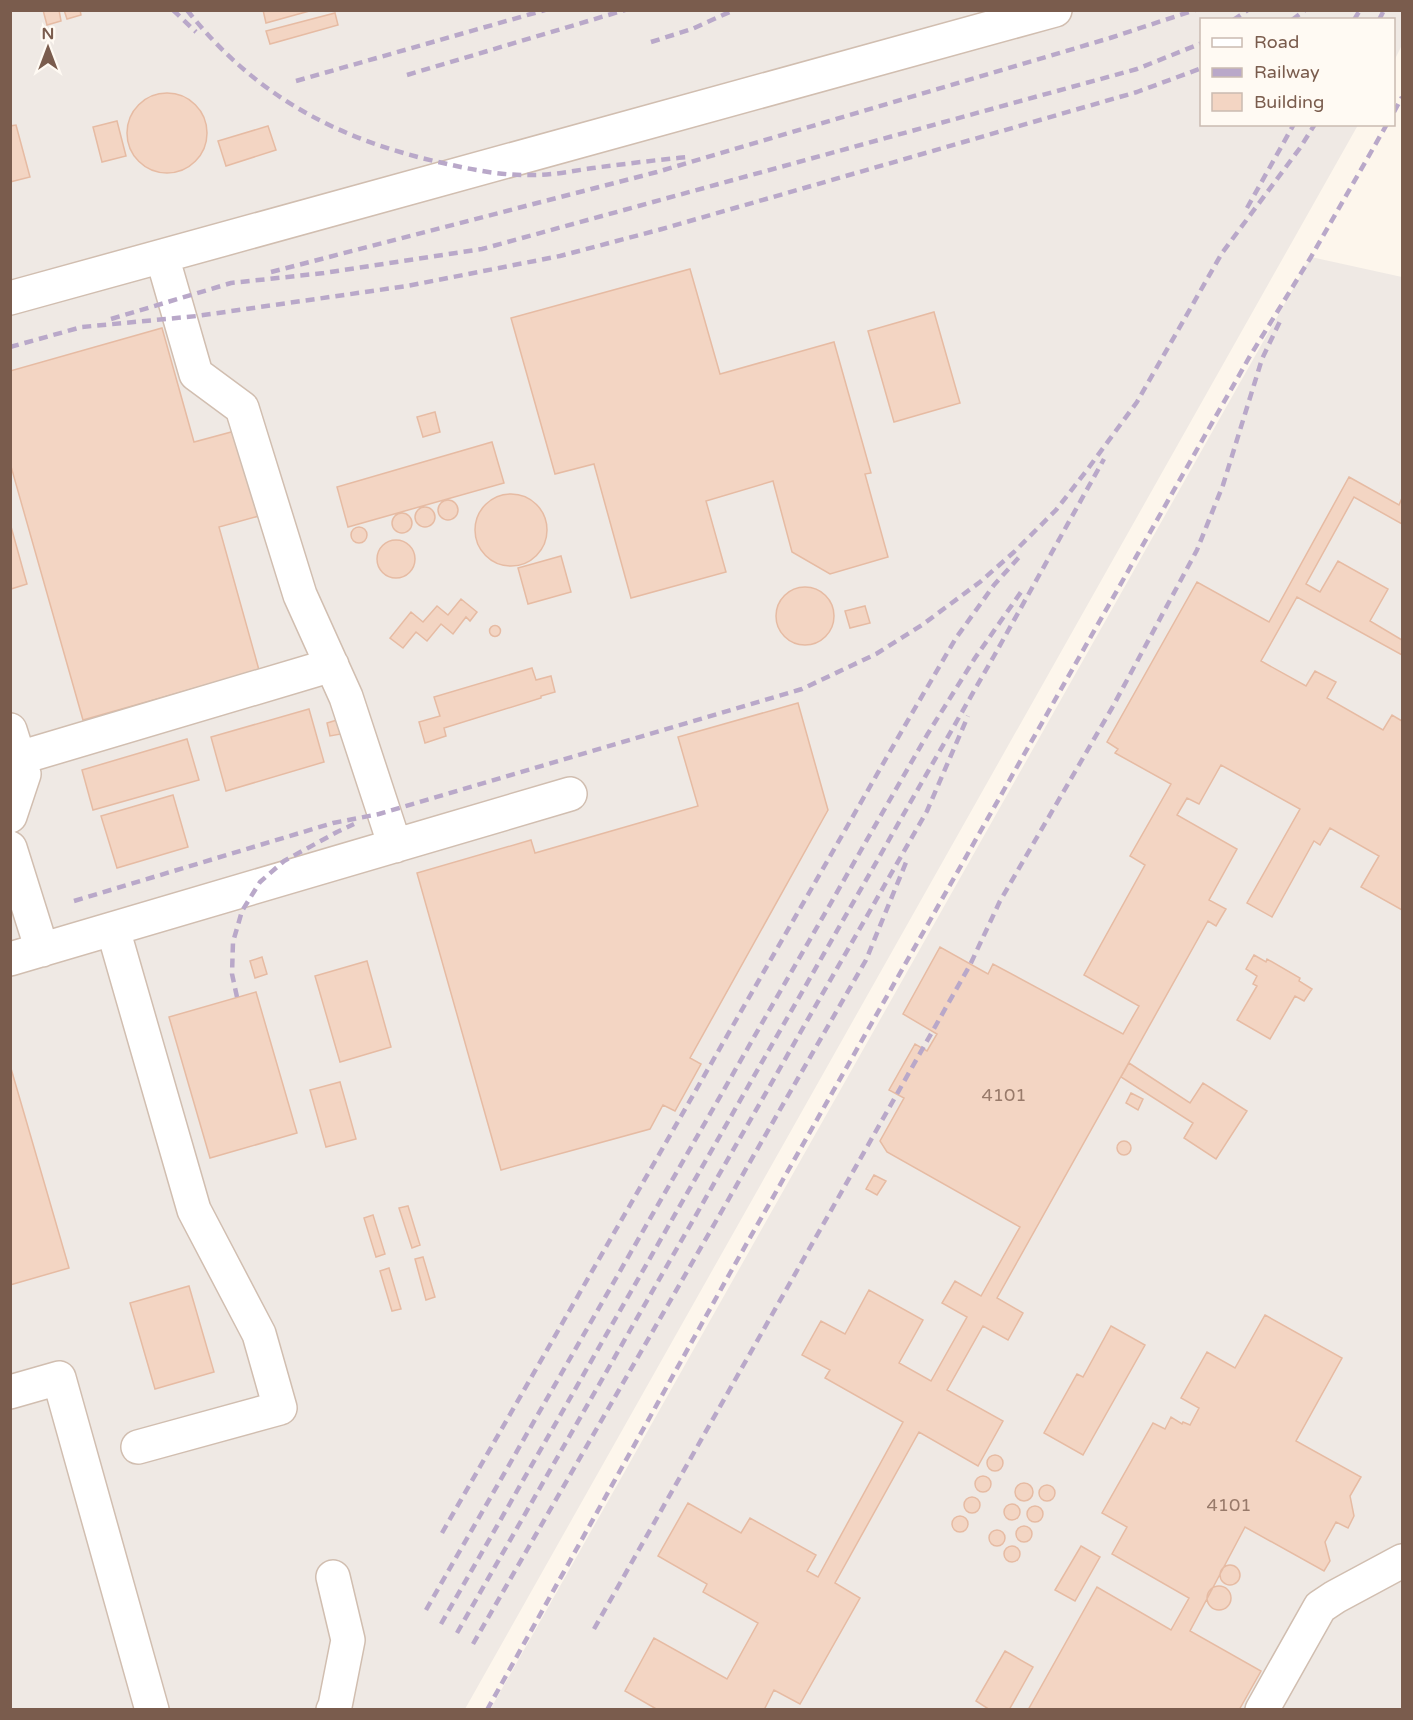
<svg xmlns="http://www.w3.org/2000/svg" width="1413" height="1720" viewBox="0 0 1413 1720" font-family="'Varela Round',sans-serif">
<rect width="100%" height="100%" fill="#fdf6ec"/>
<path fill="#efe9e4" d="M11,11H1402V45L1394,61V20H1202V124L1358,125L465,1709L11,1710Z
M1311,257L1402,277V1709L490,1710Z"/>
<path fill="#f3d5c3" stroke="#e6bba3" stroke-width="1.5" d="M43,10H59L61,21L47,25Z
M64,10H80L81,15L67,19Z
M263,10H313L266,23Z
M335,13L338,25L270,44L266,31Z
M127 133a40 40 0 1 1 80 0a40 40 0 1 1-80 0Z
M117,121L126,156L102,162L93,127Z
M16,125L30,177L10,182V126Z
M268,126L276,150L226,166L218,141Z
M690,269L720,374L834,342L871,473L865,474L888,557L830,574L792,552L773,481L706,501L726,572L631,598L594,464L555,474L511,318Z
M934,312L960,403L894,422L868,331Z
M162,328L194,442L235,431L259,516L219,527L259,670L83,720L10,463V371Z
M435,412L440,432L423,437L417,417Z
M492,442L504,483L348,527L337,487Z
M1349,477L1399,505L1402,498V524L1354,497L1306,584L1320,592L1338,561L1388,589L1370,621L1402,640V655L1297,597L1261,661L1306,686L1315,671L1336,682L1327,698L1383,730L1392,715L1402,721V910L1361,887L1379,856L1330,828L1320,845L1314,841L1272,917L1247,903L1300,809L1221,765L1199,804L1187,798L1177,815L1237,849L1209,900L1226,909L1216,926L1208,921L997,1298L1023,1313L1008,1340L983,1326L947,1390L1003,1421L978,1466L919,1432L835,1583L860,1598L800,1704L774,1690L764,1710H658L625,1691L654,1638L727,1679L758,1623L703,1592L707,1584L658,1556L688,1503L741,1533L750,1518L816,1555L807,1571L818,1577L903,1422L825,1378L830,1370L802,1355L821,1321L845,1334L869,1290L923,1320L899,1363L931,1381L967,1317L942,1303L955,1281L981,1296L1020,1227L887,1152L880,1141L904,1098L889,1090L915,1044L927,1051L937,1034L903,1014L940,947L988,974L993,964L1123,1034L1139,1006L1084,975L1145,865L1130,856L1171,784L1115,753L1118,749L1107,742L1197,582L1269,622Z
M475 530a36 36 0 1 1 72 0a36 36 0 1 1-72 0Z
M438 510a10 10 0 1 1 20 0a10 10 0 1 1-20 0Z
M415 517a10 10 0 1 1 20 0a10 10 0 1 1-20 0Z
M392 523a10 10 0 1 1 20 0a10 10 0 1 1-20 0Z
M10,523L27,584L11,589L10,587Z
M351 535a8 8 0 1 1 16 0a8 8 0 1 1-16 0Z
M377 559a19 19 0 1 1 38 0a19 19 0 1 1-38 0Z
M561,556L571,592L528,604L518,568Z
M776 616a29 29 0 1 1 58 0a29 29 0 1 1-58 0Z
M461,599L477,612L470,621L466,617L453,634L441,624L427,641L416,632L403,648L390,638L411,612L423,622L437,606L448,615Z
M865,606L870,623L850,628L845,611Z
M489.5 631a5.5 5.5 0 1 1 11 0a5.5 5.5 0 1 1-11 0Z
M532,668L536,680L551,676L555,692L541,696V698L444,728L446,736L425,743L419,722L440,716L434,697Z
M798,703L828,810L690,1058L701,1064L675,1111L663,1105L650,1129L501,1170L417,873L531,840L535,853L698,806L678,737Z
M309,709L324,762L226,791L211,737Z
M337,720L341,734L330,736L327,723Z
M187,739L199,780L93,810L82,770Z
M173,795L188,847L117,868L101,816Z
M1254,955L1266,962L1267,959L1300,978L1299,981L1312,989L1304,1001L1295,996L1270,1039L1237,1020L1257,986L1253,984L1257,976L1246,969Z
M262,957L267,974L255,978L250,961Z
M367,961L391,1047L340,1062L315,976Z
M256,992L297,1133L210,1158L169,1017Z
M1129,1063L1190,1103L1203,1083L1247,1111L1216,1159L1184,1138L1193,1123L1121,1077Z
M10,1065L69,1268L10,1285Z
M340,1082L356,1139L326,1147L310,1090Z
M1131,1093L1143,1099L1138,1110L1126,1103Z
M1117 1148a7 7 0 1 1 14 0a7 7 0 1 1-14 0Z
M874,1175L886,1181L877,1195L866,1189Z
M408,1206L420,1245L412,1248L399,1208Z
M373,1215L385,1254L376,1257L364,1218Z
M423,1257L435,1297L426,1300L415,1259Z
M389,1268L401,1309L392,1311L380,1271Z
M189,1286L214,1372L155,1389L130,1303Z
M1265,1315L1342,1358L1296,1441L1361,1477L1350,1496L1354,1516L1348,1528L1336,1522L1325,1542L1330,1561L1324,1571L1245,1527L1190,1631L1261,1671L1239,1710H1028L1097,1587L1171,1630L1189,1598L1112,1554L1127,1527L1102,1513L1153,1423L1165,1429L1171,1417L1182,1424L1183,1422L1190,1425L1199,1408L1181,1398L1207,1352L1235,1368Z
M1111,1326L1145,1345L1083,1455L1044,1433L1077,1374L1083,1377Z
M987 1463a8 8 0 1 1 16 0a8 8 0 1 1-16 0Z
M975 1484a8 8 0 1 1 16 0a8 8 0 1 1-16 0Z
M1015 1492a9 9 0 1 1 18 0a9 9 0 1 1-18 0Z
M1039 1493a8 8 0 1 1 16 0a8 8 0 1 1-16 0Z
M964 1505a8 8 0 1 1 16 0a8 8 0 1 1-16 0Z
M1004 1512a8 8 0 1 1 16 0a8 8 0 1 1-16 0Z
M1027 1514a8 8 0 1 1 16 0a8 8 0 1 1-16 0Z
M952 1524a8 8 0 1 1 16 0a8 8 0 1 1-16 0Z
M1016 1534a8 8 0 1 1 16 0a8 8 0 1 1-16 0Z
M989 1538a8 8 0 1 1 16 0a8 8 0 1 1-16 0Z
M1004 1554a8 8 0 1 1 16 0a8 8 0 1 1-16 0Z
M1081,1546L1100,1557L1075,1601L1055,1590Z
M1220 1575a10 10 0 1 1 20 0a10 10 0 1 1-20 0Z
M1207 1598a12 12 0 1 1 24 0a12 12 0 1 1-24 0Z
M1005,1651L1033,1667L1009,1710H990L976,1701Z"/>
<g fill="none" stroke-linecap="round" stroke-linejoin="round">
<defs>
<path id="minor" d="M162,256L196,374L242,408L300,595L346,697L395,846
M10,298L1055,10
M10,730L24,774L10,816
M19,758L332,665
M10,848L42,950
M113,929L194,1210L259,1334L280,1408L138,1447
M10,959L570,794
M10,1392L59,1378L152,1710
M333,1577L348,1640L335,1706L333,1710
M1262,1710L1320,1607L1335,1597L1402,1561"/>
</defs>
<use href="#minor" stroke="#d1beb0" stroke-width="36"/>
<use href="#minor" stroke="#fff" stroke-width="33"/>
<path stroke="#b9a8c9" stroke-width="4.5" stroke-dasharray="9 6" stroke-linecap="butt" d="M173,10L196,32
M187,10C255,96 338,140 443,163C473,170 504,176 534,175C553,175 573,171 593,168C624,164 656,160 688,157
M1233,20L1248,10
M1292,20L1305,10
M1354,20L1360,10
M1379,20L1384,10
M651,42L692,29L734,10
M407,75L625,10
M296,81L545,10
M1394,112L1402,97
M1247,208L1294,124
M271,272L657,172L1110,38L1195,10
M111,319L231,283L324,273L482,249L1137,69L1202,43
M10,347L82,327L197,316L407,286L560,256L662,229L1137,92L1202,68
M74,901L333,823L379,814L802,689L876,654L922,625L980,582L1014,552L1056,510L1087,470L1137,402L1222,253L1300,148L1315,124
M237,997L232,974L233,942L242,911L260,882L284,861L337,832L354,824
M442,1533L911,715L956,638L994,585L1021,555
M426,1610L927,735L975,658L1021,592
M441,1624L994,656L1104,459
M594,1629L970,965L1000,901L1112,708L1197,550L1223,485L1262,359L1282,317
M457,1633L927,811L968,716
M473,1644L866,960L907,860
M487,1710L730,1273L1250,356L1311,257L1387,124"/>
</g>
<g text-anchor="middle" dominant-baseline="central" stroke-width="4.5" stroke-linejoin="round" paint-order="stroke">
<g font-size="18" fill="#987a6a">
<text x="1004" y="1095">4101</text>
<text x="1229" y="1505">4101</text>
</g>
</g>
<rect width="1413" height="1720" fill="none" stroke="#7a5c4d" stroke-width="24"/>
<rect x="1200" y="18" width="195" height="108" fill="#fffaf3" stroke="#cabbb1" stroke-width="1.5"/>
<rect x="1212" y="38" width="30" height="9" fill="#ffffff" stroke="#cabbb1" stroke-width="1.5"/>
<text x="1254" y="48" font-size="18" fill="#7a5c4d">Road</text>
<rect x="1212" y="68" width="30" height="9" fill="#b9a8c9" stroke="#cabbb1" stroke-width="1.5"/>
<text x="1254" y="78" font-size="18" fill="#7a5c4d">Railway</text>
<rect x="1212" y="93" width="30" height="18" fill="#f3d5c3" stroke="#cabbb1" stroke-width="1.5"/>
<text x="1254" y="108" font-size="18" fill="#7a5c4d">Building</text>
<g transform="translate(48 48)" stroke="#fffaf3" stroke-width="4.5" paint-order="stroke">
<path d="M0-4.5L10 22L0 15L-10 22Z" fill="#7a5c4d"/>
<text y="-9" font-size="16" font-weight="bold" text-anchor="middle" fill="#7a5c4d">N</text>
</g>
</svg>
